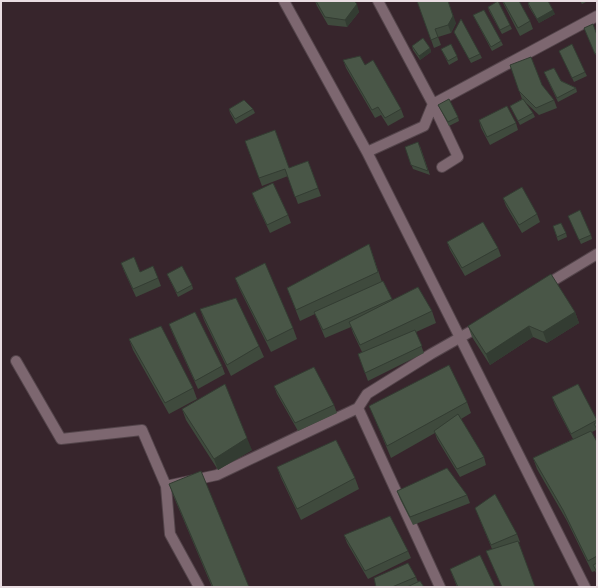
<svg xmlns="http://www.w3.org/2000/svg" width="598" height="588" viewBox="0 0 598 588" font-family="Montserrat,sans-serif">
<rect width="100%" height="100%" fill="#37252c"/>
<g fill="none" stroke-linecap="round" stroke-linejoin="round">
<defs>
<path id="street" d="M284,1L367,152
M378,1L433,104L458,157L442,167
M544,286L597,254
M16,361L61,439L142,430L166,486L170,534L199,587
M358,408L440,587
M166,486L217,475L358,408L367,394L431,354L482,325
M585,587L367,152L424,126L433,104L597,16"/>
</defs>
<use href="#street" stroke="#53444a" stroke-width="12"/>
<use href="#street" stroke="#7d6770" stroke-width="10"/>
</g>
<path fill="#3f4a3d" d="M315,1H354L359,12L347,27L328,25L317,6Z
M417,1L456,23L451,33L438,37L441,45L434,48Z
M502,1H519L530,21L533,29L520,36Z
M580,1H588L582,4Z
M528,3L555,14L539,23L529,7Z
M488,7L510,25L512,29L502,34L489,11Z
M473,15L501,41L503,45L492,51L475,19Z
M584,28L597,35V58Z
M454,32L480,54L482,58L471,63L456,36Z
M412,46L430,48L431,52L420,60L413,50Z
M441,49L457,56L458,60L449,65Z
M559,51L585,72L587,76L574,82Z
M343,60L365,65L401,109L404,117L388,126L381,115L375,118L346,68Z
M510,65L542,85L554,100L557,108L539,115L524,101L533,113L535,117L520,125L512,110L510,106L522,99Z
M544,72L576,88L577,92L558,102Z
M438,105L458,117L459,121L449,126Z
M229,109H253L255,113L236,124L230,113Z
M479,120L516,123L518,130L490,145L481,128Z
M245,141L289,168L308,161L321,196L298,204L288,176L262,186Z
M420,146L430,175L413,169L405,147Z
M252,193L288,215L291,223L270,233L255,201Z
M503,198L537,214L540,222L522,233L506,206Z
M570,220L591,235L592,239L581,244Z
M553,226L566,233L567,237L558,241Z
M447,242L498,248L501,256L465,276L450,250Z
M369,244L382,282L383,281L392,300L432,311L436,323L416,332L424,353L368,381L358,354L362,352L353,333L351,327L325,338L315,314L300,321L287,288Z
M121,263L140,272L158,278L161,286L136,297L124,271Z
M167,274L192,285L193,289L178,297Z
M235,278L293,328L297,339L271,352L240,290Z
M200,309L259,346L264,357L231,376L204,320Z
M575,312L579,323L547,343L533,337L490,365L472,337L468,326Z
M169,324L222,366L225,374L198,389L172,332Z
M129,339L193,388L197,399L169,414L133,350Z
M578,384L597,421V432L596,430L592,432L597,442V575L595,571L592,572L567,521L537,469L533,458L573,439L555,405L552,397Z
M274,386L334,405L337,413L298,431L277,394Z
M467,402L471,413L461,419L484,457L486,465L460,477L437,439L435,433L391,458L374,417L369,406Z
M182,409L252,450L218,470L186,420Z
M277,467L355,478L359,489L301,520L281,478Z
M169,484L249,587H212L173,495Z
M397,491L467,495L470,503L413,525L400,499Z
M475,508L517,534L520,542L518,543L535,587H502L486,551L492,549Z
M344,535L408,551L411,558L368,579L347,543Z
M450,569L495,587H457Z
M416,577L418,582L424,587H376Z"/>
<path fill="#333c32" d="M448,1L456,23L451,33L448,25Z
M357,4L359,12L347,27L345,20Z
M553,10L555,14L539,23L537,19Z
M430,48L431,52L420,60L419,56Z
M575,312L579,323L547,343L543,332Z
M529,326L533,337L490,365L486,354Z
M247,438L252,450L218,470L214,459Z"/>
<path fill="#495647" stroke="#333c32" d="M316,1H354L357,4L345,20L325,17Z
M417,1H448L453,16L448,25L435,29L438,37L431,40Z
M498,1L510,25L500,30L488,7Z
M503,1H519L530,21L518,28Z
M531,1H548L553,10L537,19L528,3Z
M484,10L501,41L491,47L473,15Z
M461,19L480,54L469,59L454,32Z
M593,24L597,35V53L595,54L584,28Z
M423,38L430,48L419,56L412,46Z
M451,44L457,56L448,61L441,49Z
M572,44L585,72L572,78L559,51Z
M360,56L365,65L373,60L401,109L385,118L378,107L372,110L343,60Z
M531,57L542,85L554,100L536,108L519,91L510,65Z
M554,68L561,81L576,88L557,98L544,72Z
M449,99L458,117L448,122L438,105Z
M523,99L533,113L518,121L510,106Z
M244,100L253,109L235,119L229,109Z
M507,106L516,123L487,137L479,120Z
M275,130L289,168L308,161L318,188L295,197L285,169L259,178L245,141Z
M418,142L428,171L411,165L405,147Z
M273,183L288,215L267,225L252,193Z
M522,187L537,214L519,225L503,198Z
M580,210L591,235L579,240L568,216Z
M483,222L498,248L462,268L447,242Z
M561,223L566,233L557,237L553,226Z
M369,244L378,272L296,310L287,288Z
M134,257L140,272L153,266L158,278L133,289L121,263Z
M265,263L293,328L267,341L235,278Z
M182,266L192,285L177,293L167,274Z
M551,274L575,312L543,332L529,326L486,354L468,326Z
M383,281L392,299L323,330L314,312Z
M418,287L432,311L360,345L349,322Z
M236,298L259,346L227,365L200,309Z
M195,312L222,366L195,381L169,324Z
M161,326L193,388L165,403L129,339Z
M415,330L422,346L365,373L358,354Z
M449,365L467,402L387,446L369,406Z
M314,367L334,405L295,423L274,386Z
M225,384L247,438L214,459L182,409Z
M578,384L597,420L571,434L552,397Z
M458,414L484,457L457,469L434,431Z
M597,422V429L594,424Z
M591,431L597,442V556L588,561L563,510L533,458Z
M336,440L355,478L297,509L277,467Z
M447,468L467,495L410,517L397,491Z
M201,471L249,587H213L169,484Z
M495,494L517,534L491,545L475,508Z
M390,516L408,551L365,571L344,535Z
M518,541L535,587H502L486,551Z
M480,555L495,587H458L450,569Z
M408,563L416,577L392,587H376L374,578Z
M597,563V572L593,565Z
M420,581L424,587H407Z"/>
<rect width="598" height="588" fill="none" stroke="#e9dde2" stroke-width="4"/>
</svg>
